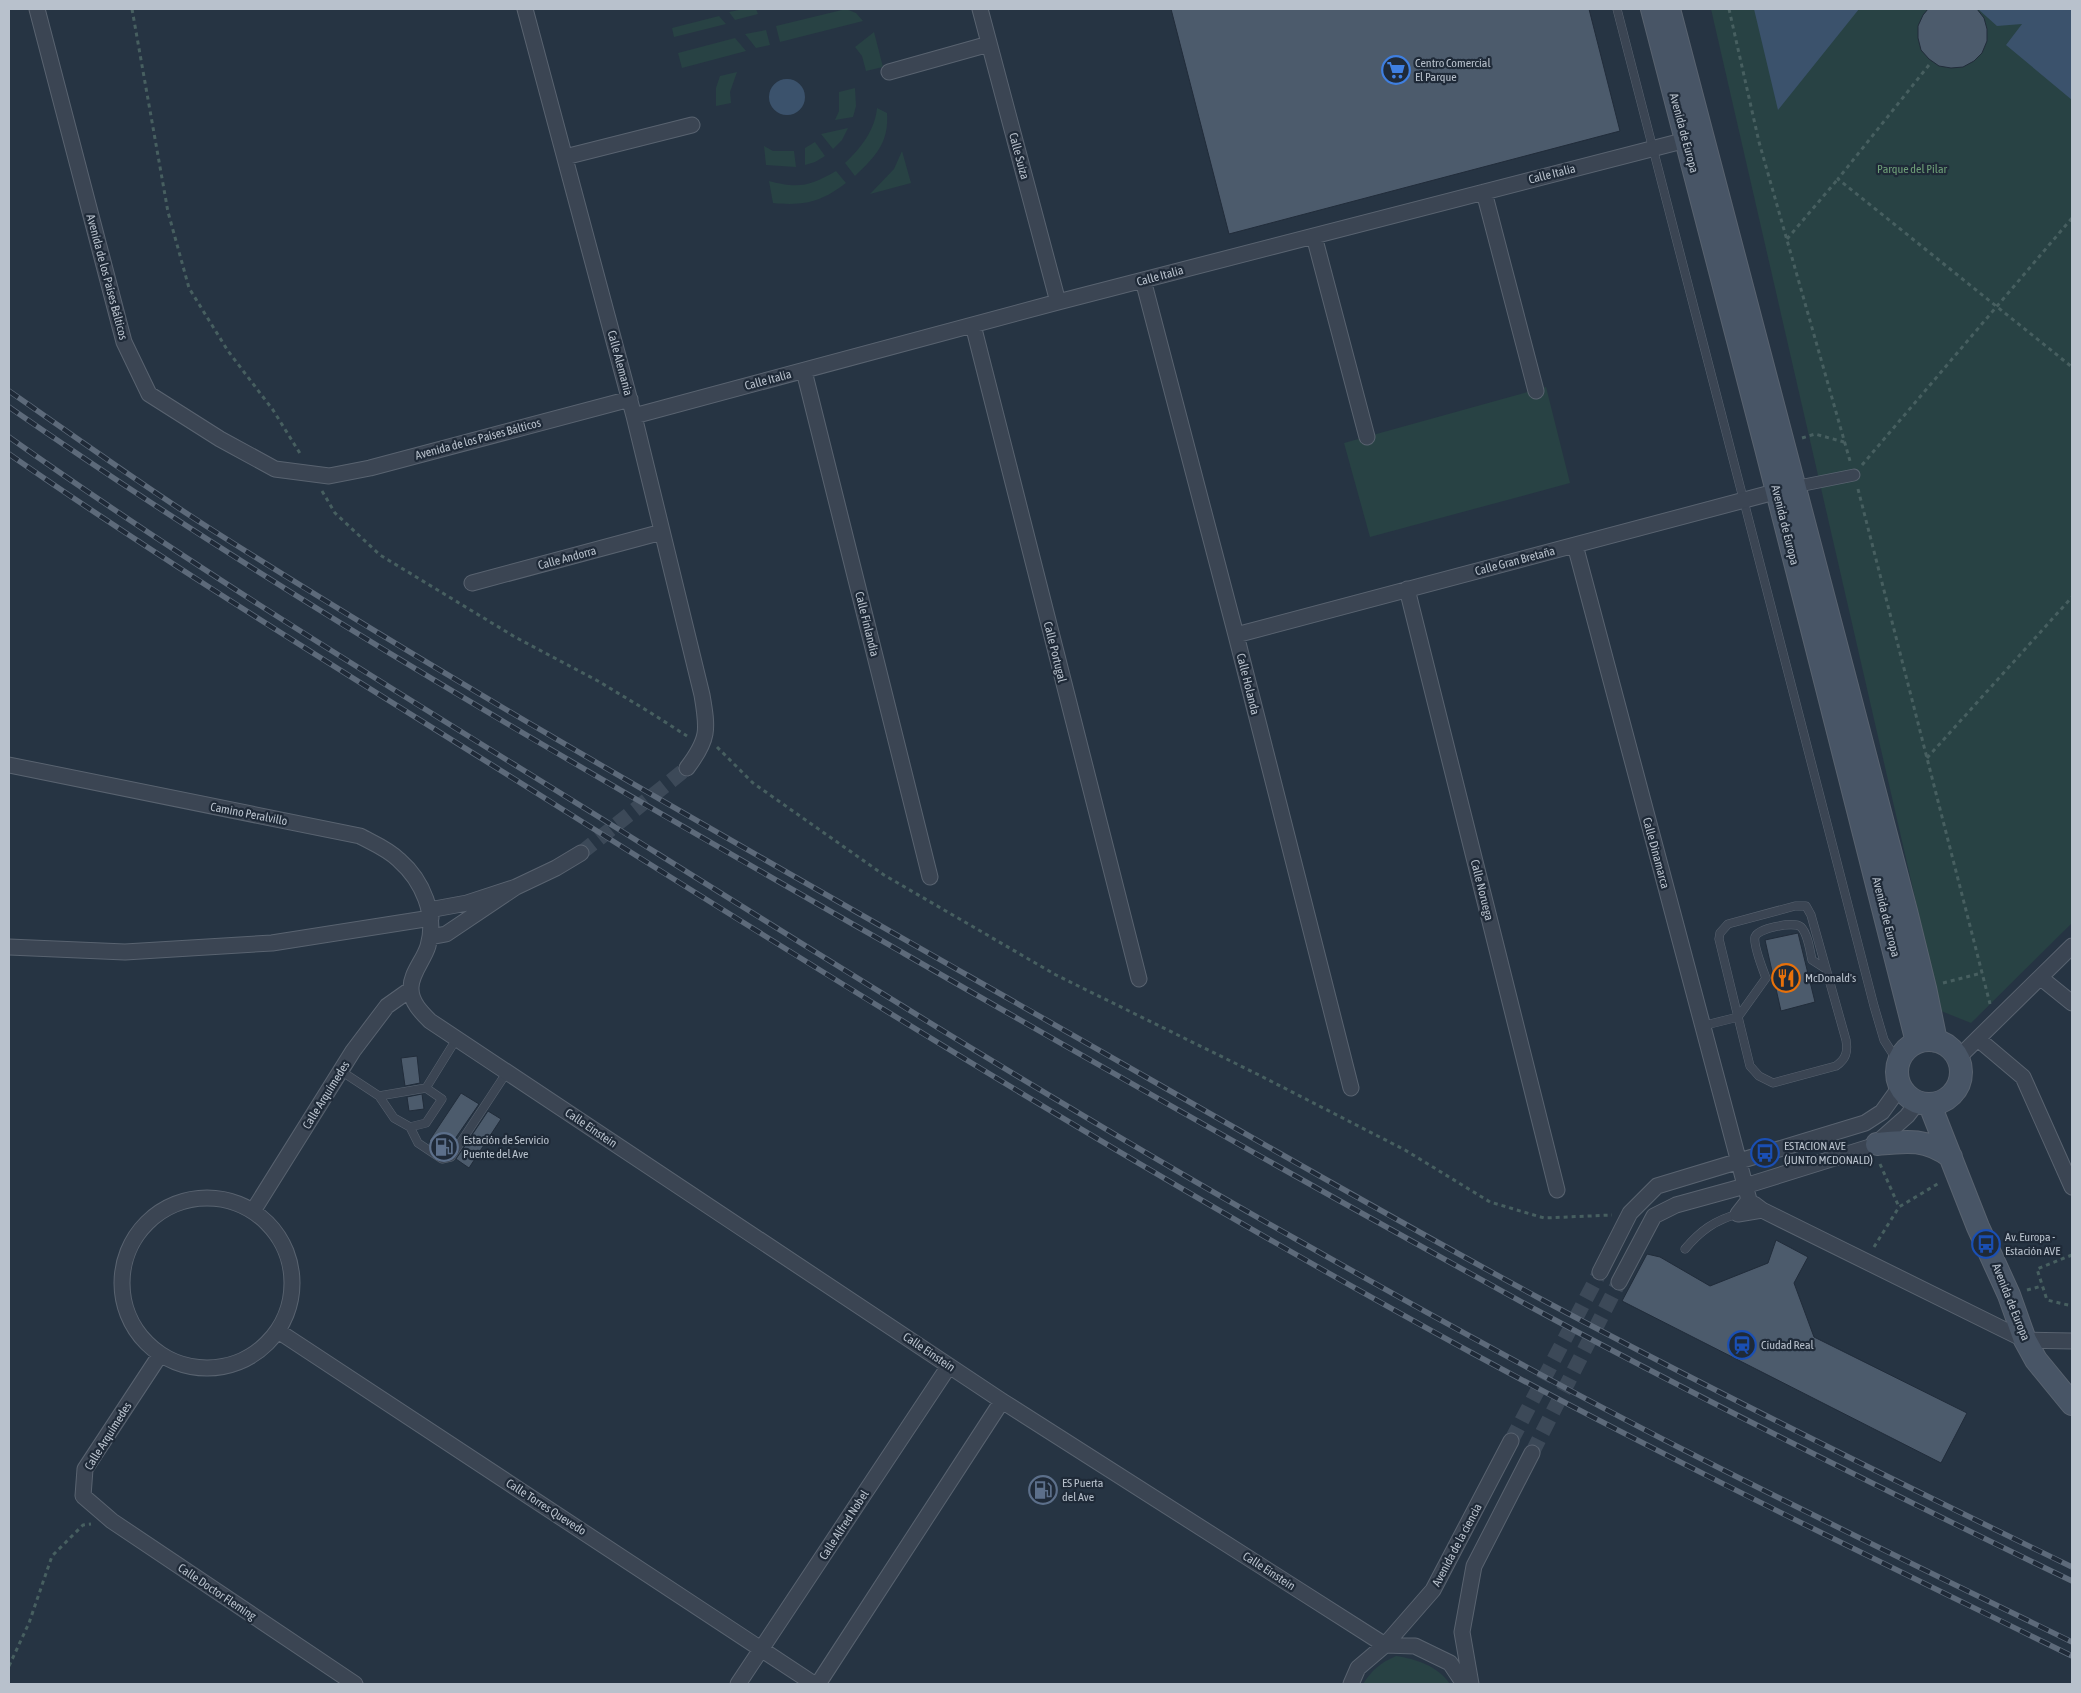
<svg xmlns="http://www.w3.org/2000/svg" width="2081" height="1693" viewBox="0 0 2081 1693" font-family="'Asap Condensed',sans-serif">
<rect width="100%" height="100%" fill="#263443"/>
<path fill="#284244" d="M744,9H756L758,14L735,20L729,12Z
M846,9L856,13L863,21L780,42L776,26Z
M1711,9H2072V923L1971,1023L1941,1011Z
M719,16L726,24L674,37L672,28Z
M766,30L770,45L756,48L745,34Z
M874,32L883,67L866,71L862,56L855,47Z
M735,38L746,51L682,68L678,53Z
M737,72L730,92L731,103L716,106V88L720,76Z
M855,88L856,106L853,117L835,120L839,111V92Z
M877,108L887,113C889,143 876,156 855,176L845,163C861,148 875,130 877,108Z
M848,128L842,140L833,149L821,134Z
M815,142L825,156L815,162L805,165V148Z
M764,146L773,151H794L796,167L766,165Z
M902,151L911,183L870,194L894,169Z
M836,171L846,183C821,202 805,206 773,203L769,181C799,189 810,186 836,171Z
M1546,387L1570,483L1370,537L1344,443Z
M1396,1656C1416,1659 1438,1666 1450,1684H1363C1372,1670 1380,1663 1396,1656Z"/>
<path fill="#3b526c" d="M1754,9H1859L1778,110Z
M1978,9H2072V100L2006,45L2022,24L1997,26Z
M769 97a18 18 0 1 1 36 0a18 18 0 1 1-36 0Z"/>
<path fill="#4c5b6c" stroke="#212c3a" d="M1171,9H1589L1620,131L1229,234Z
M1928,9H1977L1984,18L1987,29V41L1982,53L1974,61L1963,67L1951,68L1939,66L1929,59L1921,50L1918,38V26L1923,15Z
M1798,933L1815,1002L1781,1011L1765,940Z
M417,1056L420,1083L405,1086L401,1058Z
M461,1093L479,1104L446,1152L429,1141Z
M422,1094L424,1109L409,1111L407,1097Z
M488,1111L501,1119L469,1168L456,1159Z
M1776,1240L1808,1257L1794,1283L1814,1337L1967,1413L1941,1463L1622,1301L1647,1254L1660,1257L1710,1286L1768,1263Z"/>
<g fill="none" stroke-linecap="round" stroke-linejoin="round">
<path stroke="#3c4958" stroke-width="15" stroke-dasharray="15 8" stroke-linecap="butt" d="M581,853L687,768
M1511,1441L1600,1272
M1532,1453L1619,1282"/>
<defs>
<path id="service" d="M1617,9L1874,1006L1884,1040L1898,1062
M1795,906H1806L1811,915L1846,1040C1848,1052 1846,1059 1836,1066L1773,1083L1759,1076L1750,1066L1719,939L1720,933L1728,924Z
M1702,1026L1738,1017L1766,978C1763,970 1753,945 1755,937C1758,928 1794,921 1801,927C1808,934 1810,951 1812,960L1826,969
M341,1071L379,1096L426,1088L457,1038
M379,1096L394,1118L410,1127L426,1123L442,1099L426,1088
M410,1127L418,1143L442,1159L451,1157L507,1072
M1685,1249C1700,1231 1715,1220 1738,1214"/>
<path id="pedestrian" d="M1794,487L1854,475"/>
<path id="minor" d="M37,9L124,342L149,394L220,439L275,469L329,476L370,468L630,399
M525,9L634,416L702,695C708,730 709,739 687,768
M980,9L1058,302
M889,72L989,44
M565,157L692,125
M1484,192L1536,391
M1314,236L1367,437
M1143,280L1236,635L1351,1088
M973,325L1139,979
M804,371L930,877
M634,416L1058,302L1694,138
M1575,545L1749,1200L1738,1214L1762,1210
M472,583L662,532
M1407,589L1557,1190
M1236,635L1786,489
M9,765L360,836C373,843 388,849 399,860C423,881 437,915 428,946C424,960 410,974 411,989C411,1002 421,1012 430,1021L1002,1401L1385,1645L1415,1646L1450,1663L1464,1684
M516,887L556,868L581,853
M429,910L467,903L516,887L446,934L430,937
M9,947L125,952L272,943L431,918
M2041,978L2072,1003
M1978,1039L2023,1077L2072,1187
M1958,1058L2072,946
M122 1283a85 85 0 1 1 170 0a85 85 0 1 1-170 0Z
M1754,1204L1762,1210L2025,1340L2072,1341
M253,1211L353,1051L387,1006L411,989
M1600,1272L1630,1213L1657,1186L1865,1123L1882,1112L1900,1087
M1619,1282L1654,1216L1676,1205L1745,1186L1873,1146L1907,1116L1917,1103
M278,1331L814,1684
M160,1355L85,1469L83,1496L112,1521L355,1684
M738,1684L949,1366
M818,1684L1002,1401
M1351,1684L1358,1668L1385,1645L1433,1590L1511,1441
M1471,1684L1462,1632L1474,1566L1532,1453"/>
<path id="secondary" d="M1652,9L1766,448L1917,1042
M1669,9L1906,911L1925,988L1936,1041
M1897 1072a32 32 0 1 1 64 0a32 32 0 1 1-64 0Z
M1930,1105L1978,1227L2009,1295L2025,1340L2036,1360L2072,1404
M1877,1144C1906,1141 1926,1138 1951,1157"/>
</defs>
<use href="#service" stroke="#596370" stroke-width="9"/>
<use href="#pedestrian" stroke="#596370" stroke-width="13"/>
<use href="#minor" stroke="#596370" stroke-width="17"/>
<use href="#secondary" stroke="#596370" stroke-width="24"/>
<path stroke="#475f60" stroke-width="3" stroke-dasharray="4 4" stroke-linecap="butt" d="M132,9L168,212L189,288L228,351L273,410L301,455
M1729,9L1759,142L1850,461
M1929,65L1838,179L2072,367
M1787,239L1838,179
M1802,438L1815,434L1844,442
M1862,465L2072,218
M1858,489L1990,1004
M322,491L335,513L380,555L515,637L598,681L651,713L687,736
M717,747L753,783L884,875L1056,975L1257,1074L1405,1150L1490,1202L1544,1218L1612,1215
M1927,758L2072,597
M1943,983L1982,973
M1880,1164L1899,1207
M1874,1247L1899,1207L1939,1183
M2072,1255L2037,1269L2047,1300L2072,1306
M2027,1290L2042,1286
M9,1666L29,1623L52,1556L83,1525L91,1524"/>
<use href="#service" stroke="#3b4553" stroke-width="8"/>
<use href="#pedestrian" stroke="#3b4553" stroke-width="11"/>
<use href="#minor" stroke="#3b4553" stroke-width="15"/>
<use href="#secondary" stroke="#485566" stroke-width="22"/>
<defs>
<path id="rail" d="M9,391C74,436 139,483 206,526C454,684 711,829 967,975C1158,1083 1347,1194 1539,1298C1715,1392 1893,1480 2072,1567
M9,407C297,607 601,780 905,954C1112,1073 1320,1191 1529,1306C1708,1403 1890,1493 2072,1581
M9,437C205,576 411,700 615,827C839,967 1063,1108 1294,1238C1423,1311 1553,1383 1684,1450C1813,1516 1943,1579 2072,1642
M9,454C186,577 372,689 554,804C856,994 1159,1182 1472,1353C1669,1460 1871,1557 2072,1656"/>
</defs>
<use href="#rail" stroke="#5d6a7a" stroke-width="5.5"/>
<use href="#rail" stroke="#1f2a38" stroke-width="4" stroke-dasharray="11" stroke-linecap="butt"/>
</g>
<defs>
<symbol id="supermarket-ring" viewBox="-11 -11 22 22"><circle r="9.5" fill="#1f2a38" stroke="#3f7fe0" stroke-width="1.5"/><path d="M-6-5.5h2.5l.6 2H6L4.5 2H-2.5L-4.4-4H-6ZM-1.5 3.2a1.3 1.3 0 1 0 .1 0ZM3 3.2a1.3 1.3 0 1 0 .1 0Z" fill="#3f7fe0"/></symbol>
<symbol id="restaurant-ring" viewBox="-11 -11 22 22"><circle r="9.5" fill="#1f2a38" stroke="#e8710a" stroke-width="1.5"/><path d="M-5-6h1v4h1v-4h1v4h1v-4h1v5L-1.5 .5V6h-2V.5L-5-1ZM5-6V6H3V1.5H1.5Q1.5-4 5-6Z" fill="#e8710a"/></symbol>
<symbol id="fuel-ring" viewBox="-11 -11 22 22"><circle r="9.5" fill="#1f2a38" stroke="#5c6f8a" stroke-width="1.5"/><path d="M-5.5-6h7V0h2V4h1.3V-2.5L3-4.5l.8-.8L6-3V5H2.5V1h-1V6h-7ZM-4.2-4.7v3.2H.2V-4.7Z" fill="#5c6f8a"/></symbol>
<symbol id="bus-ring" viewBox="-11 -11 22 22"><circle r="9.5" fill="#1f2a38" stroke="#1a4fb4" stroke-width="1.5"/><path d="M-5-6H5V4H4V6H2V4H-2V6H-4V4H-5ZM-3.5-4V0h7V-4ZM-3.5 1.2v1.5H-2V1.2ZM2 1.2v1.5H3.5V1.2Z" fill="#1a4fb4"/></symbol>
<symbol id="station-ring" viewBox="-11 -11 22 22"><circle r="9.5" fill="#1f2a38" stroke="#1a4fb4" stroke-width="1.5"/><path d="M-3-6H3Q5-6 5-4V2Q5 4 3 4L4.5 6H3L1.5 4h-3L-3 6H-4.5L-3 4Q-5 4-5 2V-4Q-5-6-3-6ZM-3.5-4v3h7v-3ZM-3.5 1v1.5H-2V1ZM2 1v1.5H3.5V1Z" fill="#1a4fb4"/></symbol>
</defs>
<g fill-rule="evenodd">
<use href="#supermarket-ring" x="1380" y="54" width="32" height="32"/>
<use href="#restaurant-ring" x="1770" y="962" width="32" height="32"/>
<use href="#fuel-ring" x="428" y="1131" width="32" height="32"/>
<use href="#bus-ring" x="1749" y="1137" width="32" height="32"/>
<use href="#bus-ring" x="1970" y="1228" width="32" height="32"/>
<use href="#station-ring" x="1726" y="1329" width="32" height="32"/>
<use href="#fuel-ring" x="1027" y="1474" width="32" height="32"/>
</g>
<g text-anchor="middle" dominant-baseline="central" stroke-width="4.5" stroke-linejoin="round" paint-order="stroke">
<g font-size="12" fill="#b8c1cc" stroke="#1f2a38" text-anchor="start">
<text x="1415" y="63">Centro Comercial<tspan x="1415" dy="14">El Parque</tspan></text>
<text x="1805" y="978">McDonald's</text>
<text x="463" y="1140">Estación de Servicio<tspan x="463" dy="14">Puente del Ave</tspan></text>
<text x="1784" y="1146">ESTACION AVE<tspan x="1784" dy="14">(JUNTO MCDONALD)</tspan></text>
<text x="2005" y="1237">Av. Europa -<tspan x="2005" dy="14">Estación AVE</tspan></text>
<text x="1761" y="1345">Ciudad Real</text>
<text x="1062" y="1483">ES Puerta<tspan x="1062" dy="14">del Ave</tspan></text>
</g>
<g font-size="12" fill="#b8c1cc" stroke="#1f2a38">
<text transform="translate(1684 133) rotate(75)">Avenida de Europa</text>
<text transform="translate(1019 156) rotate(75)">Calle Suiza</text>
<text transform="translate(1552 174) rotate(-14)">Calle Italia</text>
<text transform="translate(1160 276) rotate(-15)">Calle Italia</text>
<text transform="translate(107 277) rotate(75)">Avenida de los Países Bálticos</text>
<text transform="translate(620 363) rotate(75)">Calle Alemania</text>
<text transform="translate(768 380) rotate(-15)">Calle Italia</text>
<text transform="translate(478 439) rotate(-15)">Avenida de los Países Bálticos</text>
<text transform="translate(1785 525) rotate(76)">Avenida de Europa</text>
<text transform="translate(567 558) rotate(-15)">Calle Andorra</text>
<text transform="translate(1515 561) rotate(-15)">Calle Gran Bretaña</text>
<text transform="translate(867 624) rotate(76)">Calle Finlandia</text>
<text transform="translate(1055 652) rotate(76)">Calle Portugal</text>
<text transform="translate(1248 684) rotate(76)">Calle Holanda</text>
<text transform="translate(249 814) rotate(11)">Camino Peralvillo</text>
<text transform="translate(1656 853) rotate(75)">Calle Dinamarca</text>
<text transform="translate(1482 890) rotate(76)">Calle Noruega</text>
<text transform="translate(1886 917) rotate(76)">Avenida de Europa</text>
<text transform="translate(326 1095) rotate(-58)">Calle Arquímedes</text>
<text transform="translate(591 1128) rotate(34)">Calle Einstein</text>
<text transform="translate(2011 1302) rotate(68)">Avenida de Europa</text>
<text transform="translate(929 1352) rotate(34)">Calle Einstein</text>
<text transform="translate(108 1436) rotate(-58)">Calle Arquímedes</text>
<text transform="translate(546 1507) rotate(33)">Calle Torres Quevedo</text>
<text transform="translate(844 1525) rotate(-57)">Calle Alfred Nobel</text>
<text transform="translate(1457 1545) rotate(-62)">Avenida de la ciencia</text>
<text transform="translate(1269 1571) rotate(33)">Calle Einstein</text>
<text transform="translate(217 1592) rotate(34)">Calle Doctor Fleming</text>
</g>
<g font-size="12" fill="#6e9e77" stroke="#1f2a38">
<text x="1912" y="169">Parque del Pilar</text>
</g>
</g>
<rect width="2081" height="1693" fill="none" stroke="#b8c1cc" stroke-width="20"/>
</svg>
